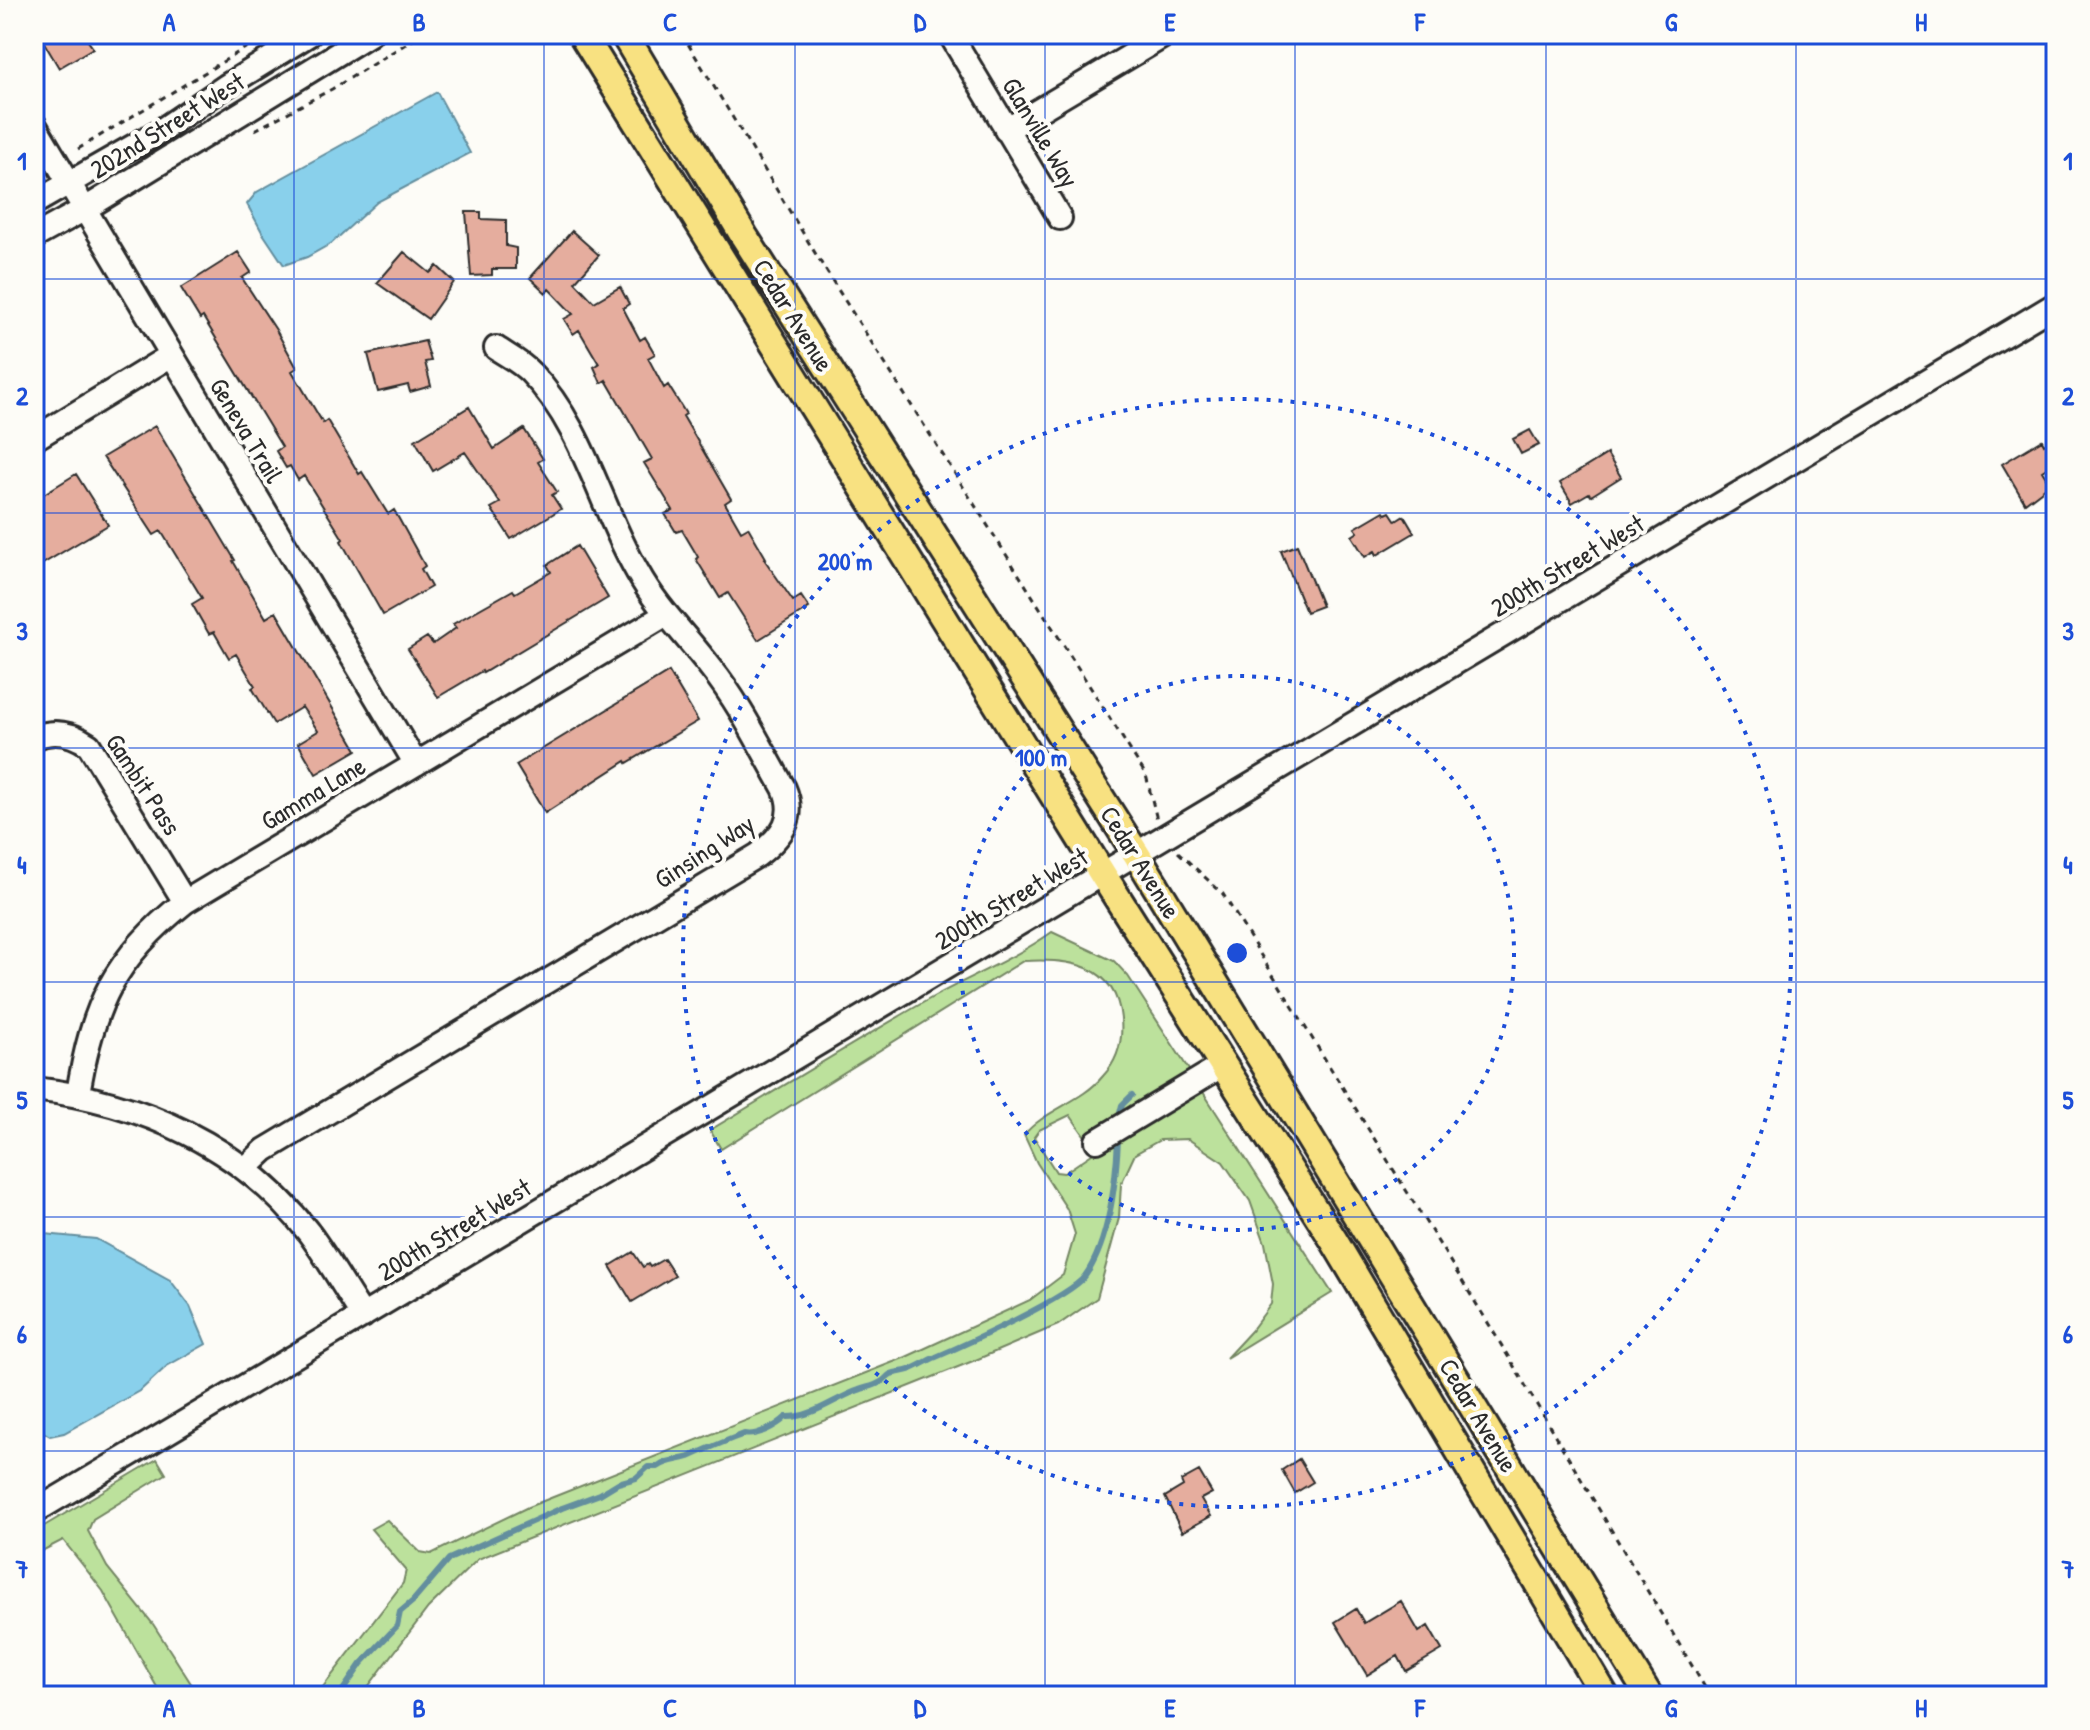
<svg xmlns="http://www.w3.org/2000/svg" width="2090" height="1730" viewBox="0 0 2090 1730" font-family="'Patrick Hand',sans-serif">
<rect width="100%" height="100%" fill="#fdfcf7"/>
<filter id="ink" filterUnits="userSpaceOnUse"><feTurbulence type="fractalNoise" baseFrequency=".0125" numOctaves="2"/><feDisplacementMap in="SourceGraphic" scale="16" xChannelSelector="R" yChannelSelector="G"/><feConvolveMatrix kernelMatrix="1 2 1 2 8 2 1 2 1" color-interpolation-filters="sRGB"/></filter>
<g filter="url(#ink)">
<path fill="#bce19c" stroke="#748664" stroke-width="2" d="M1052,932L1114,961L1128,976L1189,1070L1186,1076L1084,1135L1070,1115L1039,1130L1034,1137L1056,1172L1064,1173L1130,1128L1203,1092L1332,1293L1226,1358L1251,1331L1271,1304L1273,1284L1265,1243L1250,1201L1223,1162L1188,1139L1160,1140L1135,1154L1121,1184L1119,1218L1097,1298L1058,1325L978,1359L478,1559L428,1608L361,1696H316L403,1583L406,1570L371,1529L387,1520L420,1552L431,1554L528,1507L906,1357L1030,1300L1063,1275L1075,1234L1067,1209L1037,1163L1024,1135C1044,1110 1082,1102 1103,1076C1118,1060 1123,1040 1121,1019C1116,964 1069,958 1023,961L721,1149L710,1130C784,1086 857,1040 933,997C973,975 1014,959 1052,932Z
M157,1459L166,1474L93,1519L88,1531L107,1567L153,1624L199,1696H162L103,1591L63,1540L34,1555V1532Z"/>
<path fill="#89d0eb" stroke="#638e9e" stroke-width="2" d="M437,92L470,153L377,202L332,243L307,257L284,265L262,232L247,204L257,192Z
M34,1233L96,1239L170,1280L190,1306L206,1344L167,1366L141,1390L64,1433L50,1436L40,1430L34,1420Z"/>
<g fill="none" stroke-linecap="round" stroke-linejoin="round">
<path stroke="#638e9e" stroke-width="6" d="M1120,1113L1122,1105L1132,1095
M339,1696L361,1664L397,1626L400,1612L413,1601L449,1559L562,1508L600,1494L618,1483L636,1478L648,1467H658C668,1459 677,1461 689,1457C707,1449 725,1441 744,1434C756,1437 777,1426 786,1417C812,1418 835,1398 859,1390C866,1387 873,1387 881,1382C885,1380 887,1376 891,1374C896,1372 903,1372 909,1370C918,1367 926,1361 936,1357C964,1345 1070,1297 1085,1276C1109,1243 1116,1180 1118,1140"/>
</g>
<path fill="#e5ad9e" stroke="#2b2b2b" stroke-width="2" d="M39,34H83L93,48L59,68Z
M466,212H481V219L506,220V246L516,248V269H492V275L471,276Z
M572,231L599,255L575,282L594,302L620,287L629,304L623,308L640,340L645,337L655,354L648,358L664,388L668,385L686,414L683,416L731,499L725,503L741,531L748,527L766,558L764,559L793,601L801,596L809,608L758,640L728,593L720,598L696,559L698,557L682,530L676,532L665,514L673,510L644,463L652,459L606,380L601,383L594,367L599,364L579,330L573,334L564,319L573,314L549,289L546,293L530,278Z
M238,252L251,272L242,278L276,330L297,368L292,371L323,423L327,420L359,474L362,472L388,514L394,510L425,566L421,569L431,587L383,615L341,541L343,539L304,476L298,480L290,466L286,468L276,451L282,447L203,317L200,319L181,288Z
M404,252L430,273L437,266L454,282L428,319L377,283Z
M425,341L431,361L425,362L431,386L410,392L408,385L378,392L368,354Z
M469,407L494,449L524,429L543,459L538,462L557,492L552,495L561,509L511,539L491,508L500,503L465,452L433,471L415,440Z
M155,426L235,560L233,561L266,618L276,612L357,750L316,774L298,743L318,731L302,707L274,724L252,688L255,686L236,654L229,658L214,632L209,634L192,604L202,598L161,531L154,535L103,457Z
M1530,430L1539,445L1521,454L1513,439Z
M2056,437V462L2042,471L2050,484L2025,503L2002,464L2042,440L2044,444Z
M1607,454L1621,477L1591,496L1589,493L1572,503L1560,483Z
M76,474L108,525L34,569V500Z
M1384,511L1386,514L1390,512L1396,521L1404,516L1414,533L1377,555L1375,551L1365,557L1352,536L1358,532L1355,528Z
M1297,545L1322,606L1306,612L1281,551Z
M577,546L608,598L483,673L482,671L438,697L408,649L427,637L433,644L456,628L453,624L513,590L515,593L551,572L547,565Z
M669,672L698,721L627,763L626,761L545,813L516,765Z
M633,1252L643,1267L648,1264L650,1267L664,1259L675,1276L632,1302L610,1266Z
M1299,1459L1313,1482L1295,1493L1282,1470Z
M1199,1471L1212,1493L1201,1499L1211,1516L1182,1532L1165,1497L1183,1486L1181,1481Z
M1401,1601L1419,1632L1428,1626L1442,1650L1406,1671L1398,1656L1367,1675L1335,1622L1356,1609L1364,1623Z"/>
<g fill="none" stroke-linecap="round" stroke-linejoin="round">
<defs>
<path id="minor" d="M950,34L1060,218
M34,124L416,764
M1006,130L1167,34
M34,203L160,131L226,86L310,34
M34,237L85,209L370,34
M34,439L170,356
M34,738C53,729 72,733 89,745L185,902
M34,1089C141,1101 242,1146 309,1233C329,1260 345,1289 363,1316
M78,1094C92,1006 114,958 185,902L665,615
M1097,1141L1223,1065
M245,1169L265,1150L758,855C782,836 797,818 784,788C761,748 740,704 711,668C686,635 657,608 637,571C600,507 584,427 531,373C522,363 508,356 496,348
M34,1512L2056,304"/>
<path id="major" d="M582,34L1103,875L1333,1239L1605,1696
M624,34L744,236L1137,855L1649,1696"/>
</defs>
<use href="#minor" stroke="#2b2b2b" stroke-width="28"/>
<use href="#major" stroke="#2b2b2b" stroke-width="32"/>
<path stroke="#2b2b2b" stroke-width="3" stroke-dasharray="6 6" stroke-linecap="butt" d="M682,34L823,266L1146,775L1157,820
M255,130L332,89L422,34
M78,149L252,44
M34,262L43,257
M1178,852L1223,894L1490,1326L1710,1696"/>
<use href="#minor" stroke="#fdfcf7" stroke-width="22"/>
<use href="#major" stroke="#f8e181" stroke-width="26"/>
</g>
</g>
<path fill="none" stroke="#1d4ed8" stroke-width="2" stroke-opacity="0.55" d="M294,34V1696M544,34V1696M795,34V1696M1045,34V1696M1295,34V1696M1546,34V1696M1796,34V1696M34,279H2056M34,513H2056M34,748H2056M34,982H2056M34,1217H2056M34,1451H2056"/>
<g fill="none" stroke="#1d4ed8" stroke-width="4" stroke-dasharray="4 8">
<circle cx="1237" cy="953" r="277"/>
<circle cx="1237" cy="953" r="554"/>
</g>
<g text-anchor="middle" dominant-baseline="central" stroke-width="8" stroke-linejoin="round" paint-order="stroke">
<g font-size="26" fill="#2b2b2b" stroke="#fdfcf7">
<text transform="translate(167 125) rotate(-32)">202nd Street West</text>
<text transform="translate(1041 132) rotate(59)">Glanville Way</text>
<text transform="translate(794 315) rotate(58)">Cedar Avenue</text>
<text transform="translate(247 430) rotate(59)">Geneva Trail</text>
<text transform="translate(1567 565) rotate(-31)">200th Street West</text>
<text transform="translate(144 784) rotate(57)">Gambit Pass</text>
<text transform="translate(313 793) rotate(-31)">Gamma Lane</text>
<text transform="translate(704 851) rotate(-33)">Ginsing Way</text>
<text transform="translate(1141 862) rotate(58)">Cedar Avenue</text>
<text transform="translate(1011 898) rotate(-31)">200th Street West</text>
<text transform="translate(454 1229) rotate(-31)">200th Street West</text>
<text transform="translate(1479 1415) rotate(59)">Cedar Avenue</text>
</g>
</g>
<circle cx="1237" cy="953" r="12" fill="#1d4ed8" stroke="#fdfcf7" stroke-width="4"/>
<g font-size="24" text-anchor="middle" font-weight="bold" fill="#1d4ed8" stroke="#fdfcf7" stroke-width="8" stroke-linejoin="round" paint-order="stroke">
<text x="845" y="570">200 m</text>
<text x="1041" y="766">100 m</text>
</g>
<rect width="2090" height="1730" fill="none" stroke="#fdfcf7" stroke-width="88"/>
<rect x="44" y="44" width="2002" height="1642" fill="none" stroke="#1d4ed8" stroke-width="3"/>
<g font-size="26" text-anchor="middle" font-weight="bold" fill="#1d4ed8">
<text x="169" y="31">A</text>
<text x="419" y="31">B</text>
<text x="670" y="31">C</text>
<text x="920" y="31">D</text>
<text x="1170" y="31">E</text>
<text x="1420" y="31">F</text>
<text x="1671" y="31">G</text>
<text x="1921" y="31">H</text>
<text x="22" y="170">1</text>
<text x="2068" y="170">1</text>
<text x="22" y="405">2</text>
<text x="2068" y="405">2</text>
<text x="22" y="640">3</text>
<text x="2068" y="640">3</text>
<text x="22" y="874">4</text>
<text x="2068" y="874">4</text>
<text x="22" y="1109">5</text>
<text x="2068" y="1109">5</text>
<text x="22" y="1343">6</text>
<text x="2068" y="1343">6</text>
<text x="22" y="1578">7</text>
<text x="2068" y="1578">7</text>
<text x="169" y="1717">A</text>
<text x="419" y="1717">B</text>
<text x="670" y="1717">C</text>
<text x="920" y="1717">D</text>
<text x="1170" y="1717">E</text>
<text x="1420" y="1717">F</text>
<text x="1671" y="1717">G</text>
<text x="1921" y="1717">H</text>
</g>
</svg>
